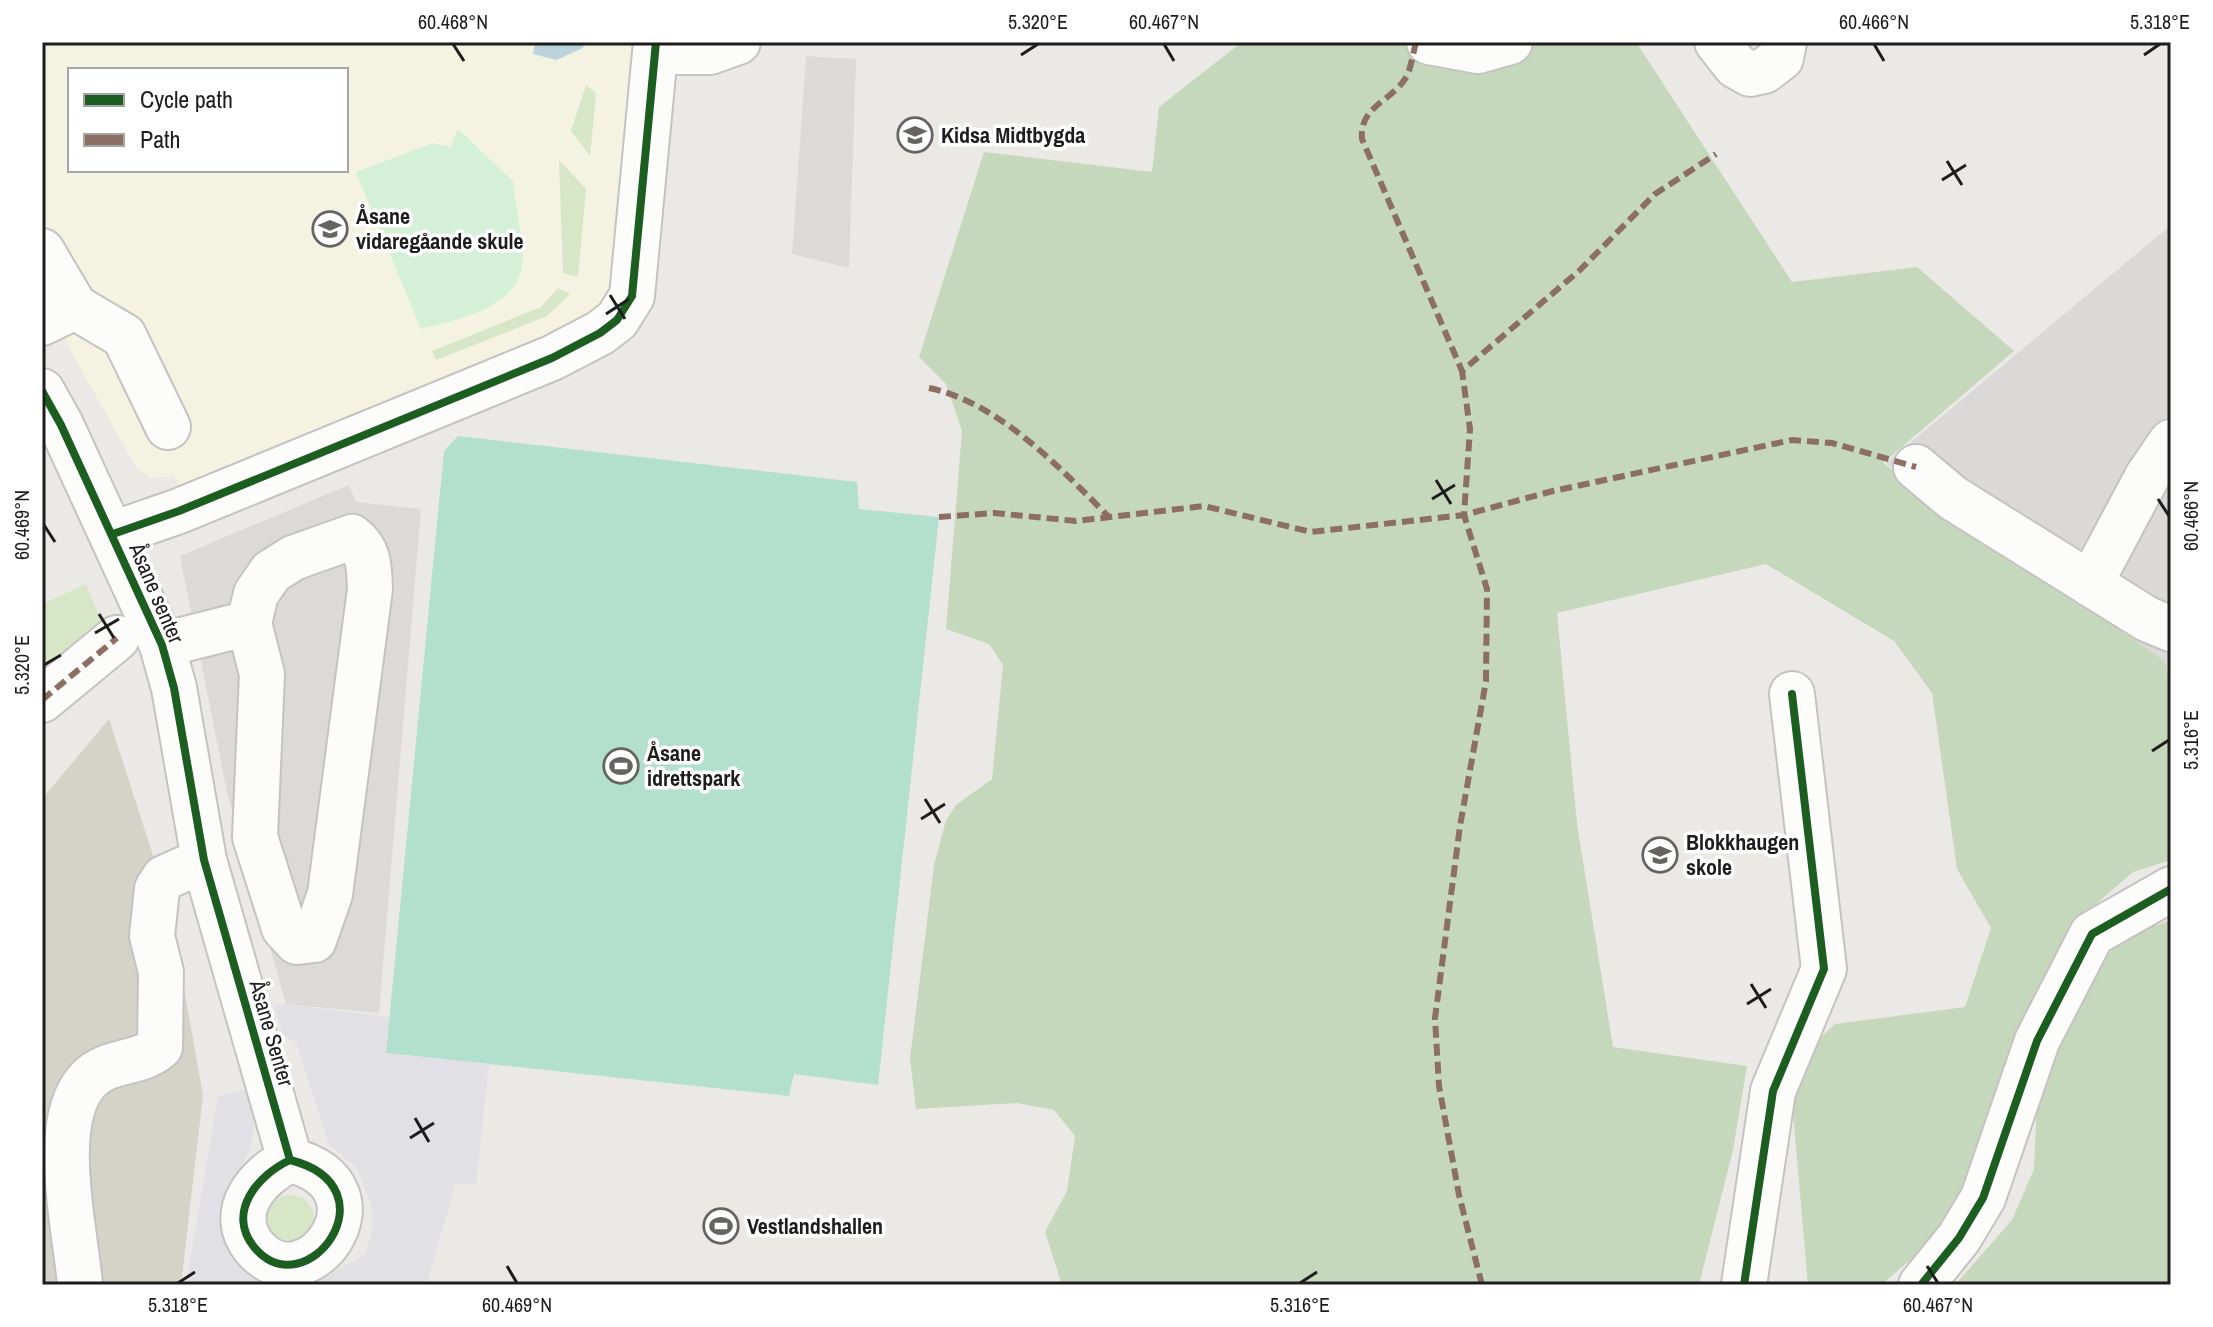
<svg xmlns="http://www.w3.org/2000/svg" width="2213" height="1327" viewBox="0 0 2213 1327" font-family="'Archivo Narrow',sans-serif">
<rect width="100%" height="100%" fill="#ebe9e5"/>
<path fill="#dad9d7" d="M2171,225V679L1886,463Z"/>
<path fill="#f4f3e1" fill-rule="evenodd" d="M42,42H639L612,288L604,304L568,329L181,488L174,476L151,478L136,467L42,299ZM70,70H346V170H70Z"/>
<path fill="#d3d3c7" d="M109,719L169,905L203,1095L181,1285H42V799Z"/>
<path fill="#d6e6c6" d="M586,85L596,93L590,156L571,131Z
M559,160L586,189L578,277L563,273Z
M558,288L570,294L547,316L436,360L432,351L541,307Z
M86,584L105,630L42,688V604Z
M268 1218a23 23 0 1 1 46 0a23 23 0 1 1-46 0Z"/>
<path fill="#c5d8bc" d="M1242,42H1636L1792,282L1917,267L2014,351L1883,463L2165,662L2171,694V860L2133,872L2086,913L1950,1226L1881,1285H1808L1789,1067L1835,1024L1965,1007L1991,928L1957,869L1932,693L1894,641L1766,564L1557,613L1577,824L1613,1047L1747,1066L1733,1150L1699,1285H1062L1045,1232L1067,1191L1075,1136L1054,1110L1017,1103L916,1109L910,1058L934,865L946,820L956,805L992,779L1003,665L989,644L946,629L962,431L946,384L919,357L984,152L1152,172L1159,107Z
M2171,920V1285H1955L2012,1220L2034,1169L2037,1098L2074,995L2124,936Z"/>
<path fill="#d4f0d6" d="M458,129L513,181C515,202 525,249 522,267C514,310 455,320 421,329L356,172L433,143L450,147Z"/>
<path fill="#b3dfce" d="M458,436L857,482L859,509L939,517L878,1085L794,1074L789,1096L386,1053L444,451Z"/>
<path fill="#dbdad9" d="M806,56L856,59L849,268L792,254Z
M349,485L356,502L421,509L379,1013L286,1004L227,792L180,556Z"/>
<path fill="#e1e0e4" d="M286,1004L389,1017L386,1053L489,1064L476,1185L456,1183L426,1285H312L365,1254L372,1233V1207L357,1168L329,1145L296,1042L283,1035L274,1006Z
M247,1089L254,1113L253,1134L249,1152L224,1197L220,1216L222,1234L230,1254L244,1270L270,1285H186L218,1096Z"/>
<path fill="#bbd3dc" d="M535,42H584L583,48L556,60L533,54Z"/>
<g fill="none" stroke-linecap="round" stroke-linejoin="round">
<defs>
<path id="minor" d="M1429,42L1478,51L1510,42
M1717,42L1736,66L1750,74L1764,71L1781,58L1784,42
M655,52H710L738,42
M42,251L75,307L42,323
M75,307L124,336L168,427
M42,391L61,425L162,645L174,688L204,860L290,1160C258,1175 226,1212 254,1247C306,1310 397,1187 290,1160
M1916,467L1953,498L2147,619L2171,629
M113,534L179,511L552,358L600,333L617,320L632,296L656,42
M352,537C370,551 369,567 370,589L330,894L314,940L297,942L284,928L255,837L262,674L249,623L256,594L271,572L293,558Z
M2090,584L2147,477L2171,442
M162,645L249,623
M42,700L117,638
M80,1285C76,1231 48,1123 88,1080C107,1059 140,1065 160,1047L161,972L152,936L157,889L164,878L204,860
M1744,1285L1773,1091L1824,969L1792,694
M1921,1285L1959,1238L1983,1198L2037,1041L2092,934L2171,889"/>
</defs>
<use href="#minor" stroke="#c4c3c1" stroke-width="48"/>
<use href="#minor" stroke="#fcfcfb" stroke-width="44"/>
<path stroke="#8d6e63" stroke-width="6" stroke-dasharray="12 6" stroke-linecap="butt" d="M1416,42C1413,53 1411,70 1405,79C1390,102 1359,107 1362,139L1462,371
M929,388C1000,403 1061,469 1110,518
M939,517L994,513L1076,521L1204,506L1311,532L1464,515L1553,491L1792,440L1832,443L1916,467
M42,700L117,638
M1482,1285L1459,1195L1439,1086L1435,1018L1460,826L1486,681L1487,589L1464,515L1470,429L1462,371L1580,270L1655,194L1716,154"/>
<defs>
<path id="cycleway" d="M42,391L61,425L162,645L174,688L204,860L290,1160C258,1175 226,1212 254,1247C306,1310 397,1187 290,1160
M113,534L179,511L552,358L600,333L617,320L632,296L656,42
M1744,1285L1773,1091L1824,969L1792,694
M1921,1285L1959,1238L1983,1198L2037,1041L2092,934L2171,889"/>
</defs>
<use href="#cycleway" stroke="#fff" stroke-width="13"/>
<use href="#cycleway" stroke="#1b5e20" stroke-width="8"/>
</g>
<path fill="none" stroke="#1d1d1d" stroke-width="3" d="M453,44L464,61M1164,44L1174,61M1874,44L1884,61M1021,55L1038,44M2144,55L2160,44M1947,161L1962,185M1942,180L1966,165M610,295L625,319M606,314L629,299M1436,480L1451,504M1432,499L1455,485M2158,499L2169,516M44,525L55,542M99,614L114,638M95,633L119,619M44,665L61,655M2152,751L2169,740M925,799L940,823M921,819L945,804M1751,984L1766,1008M1747,1004L1771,989M415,1118L429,1142M410,1138L434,1123M507,1266L517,1283M1927,1266L1938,1283M178,1283L195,1272M1300,1283L1317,1272"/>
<defs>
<symbol id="school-ring" viewBox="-11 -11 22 22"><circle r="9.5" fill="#fff" stroke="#656463" stroke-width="1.5"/><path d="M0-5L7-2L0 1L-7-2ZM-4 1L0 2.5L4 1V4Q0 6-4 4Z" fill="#656463"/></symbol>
<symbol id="stadium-ring" viewBox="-11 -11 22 22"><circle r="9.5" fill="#fff" stroke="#656463" stroke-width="1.5"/><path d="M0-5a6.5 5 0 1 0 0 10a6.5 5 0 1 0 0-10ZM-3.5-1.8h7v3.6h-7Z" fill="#656463"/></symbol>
</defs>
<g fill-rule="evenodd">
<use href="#school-ring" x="895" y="115" width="40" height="40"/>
<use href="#school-ring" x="310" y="209" width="40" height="40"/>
<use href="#stadium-ring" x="601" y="746" width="40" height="40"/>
<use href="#school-ring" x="1640" y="835" width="40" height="40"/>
<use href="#stadium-ring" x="701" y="1206" width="40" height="40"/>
</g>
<g text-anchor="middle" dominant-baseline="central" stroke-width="7" stroke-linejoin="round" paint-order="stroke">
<g font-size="22" font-weight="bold" fill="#1d1d1d" stroke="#fff" text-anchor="start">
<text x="941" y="135">Kidsa Midtbygda</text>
<text x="356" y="216">Åsane<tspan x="356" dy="25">vidaregåande skule</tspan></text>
<text x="647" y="753">Åsane<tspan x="647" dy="25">idrettspark</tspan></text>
<text x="1686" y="842">Blokkhaugen<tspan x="1686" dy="25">skole</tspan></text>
<text x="747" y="1226">Vestlandshallen</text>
</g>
<g font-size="22" fill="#1d1d1d" stroke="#fff">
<text transform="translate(157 593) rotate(67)">Åsane senter</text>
<text transform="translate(272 1033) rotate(74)">Åsane Senter</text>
</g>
</g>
<rect width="2213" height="1327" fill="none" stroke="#ffffff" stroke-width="88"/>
<rect x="68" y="68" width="280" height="104" fill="#ffffff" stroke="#a5a5a5" stroke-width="2"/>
<rect x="84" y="94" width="40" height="12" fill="#1b5e20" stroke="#a5a5a5" stroke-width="2"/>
<text x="140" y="108" font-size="24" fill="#1d1d1d">Cycle path</text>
<rect x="84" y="134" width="40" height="12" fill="#8d6e63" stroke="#a5a5a5" stroke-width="2"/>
<text x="140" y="148" font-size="24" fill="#1d1d1d">Path</text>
<rect x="44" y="44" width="2125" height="1239" fill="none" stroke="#1d1d1d" stroke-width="3"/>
<g font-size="20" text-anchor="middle" fill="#1d1d1d">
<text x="453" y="29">60.468°N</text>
<text x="1038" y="29">5.320°E</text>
<text x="1164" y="29">60.467°N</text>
<text x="1874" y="29">60.466°N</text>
<text x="2160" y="29">5.318°E</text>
<text transform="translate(2191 516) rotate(-90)" y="7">60.466°N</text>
<text transform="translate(22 525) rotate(-90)" y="7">60.469°N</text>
<text transform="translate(22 665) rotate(-90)" y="7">5.320°E</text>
<text transform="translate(2191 740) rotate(-90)" y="7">5.316°E</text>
<text x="178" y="1312">5.318°E</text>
<text x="517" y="1312">60.469°N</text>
<text x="1300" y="1312">5.316°E</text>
<text x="1938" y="1312">60.467°N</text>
</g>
</svg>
